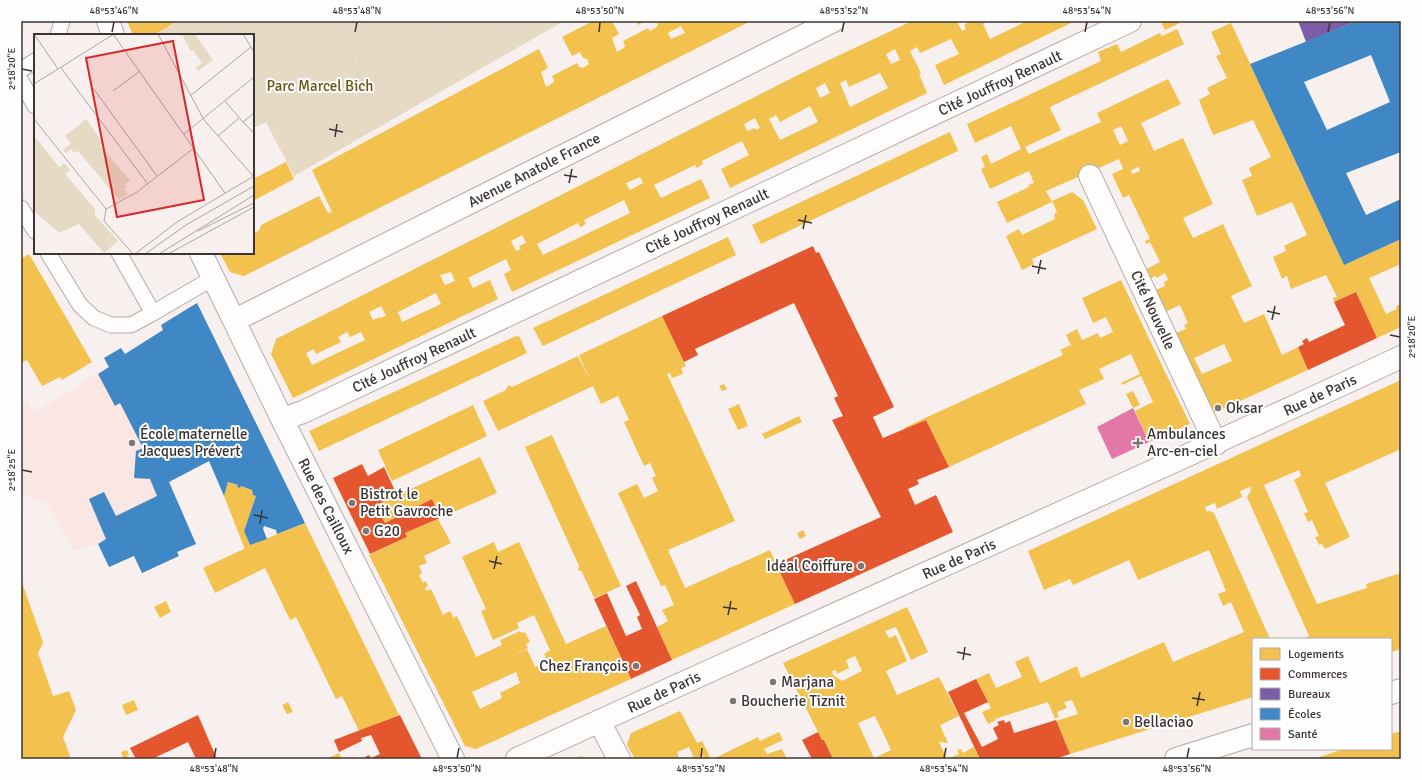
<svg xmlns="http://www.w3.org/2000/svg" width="1422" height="780" viewBox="0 0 1422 780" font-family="Signika,sans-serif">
<rect width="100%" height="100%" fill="#f8f0ee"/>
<path fill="#fae6e2" d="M197,303L262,434L170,482L196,544L178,552L179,556L142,573L134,556L109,567L98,544L73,551L47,503L21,494V407L28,402L33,413L108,367L104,358L121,348L125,354L163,330L161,325Z"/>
<path fill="#e7dac5" d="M179,21H564L294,176L266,122L253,128V35H153Z"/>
<path fill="#f2c14e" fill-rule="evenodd" d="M127,21H178L153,35H133Z
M593,21H612L619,34L612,38L617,52L624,48L625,45L623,41L648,28L650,31L658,26L656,21H751L244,276L230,272L220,253H253V233L259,231L261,225L319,196L328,213L332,212L312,170L539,49L548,68L541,72L546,87L553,83L554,80L552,76L577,63L579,67L583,68L589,64L587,59L583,58L580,52L572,56L562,37ZM681,26L685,33L671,39L668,33Z
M636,21H645L638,25Z
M912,21H957L962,31L966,29L964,25L971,21H989L983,24L990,39L1027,21H1075L944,85L935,65L959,54L951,39L920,53L917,47L910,51L921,73L919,74L927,93L730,188L721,169L749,155L742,141L702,161L703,164L697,168L695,165L654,185L661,198L701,179L710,198L512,292L504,274L511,270L506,259L468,278L473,288L490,280L498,299L293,398L271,354L276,339L812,68ZM895,49L900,60L891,64L886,54ZM880,73L888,88L850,107L840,83L846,80L849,87ZM825,83L830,93L820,98L816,88ZM810,106L818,122L780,140L769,119L776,115L780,122ZM755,118L760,128L756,130L754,128L747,131L744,124ZM640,177L643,183L630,190L626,183ZM624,200L630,213L543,255L537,244L578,223L580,227L583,226L586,224L584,220ZM522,235L526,243L519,246L521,249L516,251L511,241ZM451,272L455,281L445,285L440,275ZM436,293L441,304L402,322L398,312ZM381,306L386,316L380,318V317L373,320L369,312ZM347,332L350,337L361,332L365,340L312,365L306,353L314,349L316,354L341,342L338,337Z
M1163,21H1179L1180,23L1165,30L1161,22Z
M1231,23L1344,265L1401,239V264L1369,278L1386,314L1397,309L1396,306L1401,304V327L1377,338L1356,292L1334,302L1333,298L1337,297L1326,275L1291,289L1287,276L1282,279L1273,257L1286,251L1284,246L1307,235L1292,202L1257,216L1242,180L1252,176L1249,168L1271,157L1253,120L1213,135L1199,100L1210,94L1207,88L1227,78L1216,56L1221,54L1211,32Z
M1177,29L1184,44L1052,106L1050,108L1061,130L1025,147L1029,154L1101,122L1097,113L1168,79L1181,104L1141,123L1154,151L1183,138L1213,204L1183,218L1193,238L1223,224L1252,286L1231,296L1244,323L1264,314L1282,355L1298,347L1308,370L1207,416L1169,336L1186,329L1184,325L1188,323L1180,305L1163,313L1153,291L1165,286L1164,282L1168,280L1165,273L1157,278L1156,276L1143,282L1139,273L1160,262L1150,242L1146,244L1145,241L1150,239L1129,195L1123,198L1112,174L1123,169L1119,159L1046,191L1052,202L1007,223L997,202L1029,187L1028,185L1034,183L1029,171L990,189L981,169L985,167L981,157L987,154L991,164L1021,149L1011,126L975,143L967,124L1101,61L1098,52L1117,44L1121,52L1160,33L1162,36ZM1121,126L1128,141L1120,145L1113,130ZM1139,167L1140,171L1132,174L1131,170ZM1224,344L1232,361L1202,374L1194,358Z
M950,132L958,151L761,244L752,225Z
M286,162L294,179L253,201V179Z
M1072,192L1083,200L1097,229L1032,259L1034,264L1022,270L1006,236L1019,229L1022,235L1055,219L1054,217L1055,213L1057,212L1052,201Z
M728,237L736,255L543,346L533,328Z
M29,254L92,362L62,380L60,377L42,386L27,360L23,362L21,359V259Z
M1121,280L1190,424L1149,442L1135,411L1153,402L1141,376L1122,385L1121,383L1140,374L1131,354L1099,369L1104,379L1079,390L1086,404L949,467L926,420L905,430L904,428L925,418L1063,355L1060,350L1071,345L1066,335L1077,329L1082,340L1098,333L1100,338L1113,332L1106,317L1093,323L1082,298Z
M662,316L686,366L681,368L683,374L672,378L670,373L667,374L735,521L668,550L685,588L770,550L795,604L672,660L657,627L668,621L662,610L674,605L665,585L661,586L618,493L637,484L644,498L658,491L652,478L656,476L650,463L644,466L624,422L629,420L618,396L601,404L593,386L498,431L483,401L506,390L508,385L512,387L578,356L591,382L579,355Z
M516,336V337L519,336L527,353L319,451L309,431Z
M1401,380V449L1325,483L1350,537L1325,549L1322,544L1319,545L1315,537L1319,536L1312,520L1308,522L1304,513L1308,512L1294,480L1301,476L1299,470L1264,485L1317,604L1367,588L1366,584L1401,573V649L1391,652V639H1302L1309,636L1247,497L1249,493L1251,492L1250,487L1240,491L1242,497L1217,509L1215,503L1205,507L1207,512L1209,511L1214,513L1270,639H1253V697L1070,754L1056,721L1078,714L1072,700L1064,702L1067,708L1057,712L1059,717L1055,719L1048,702L995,719L996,720L988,724L982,712L991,708L976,679L989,673L996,688L1022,677L1015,662L1028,656L1040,683L1077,666L1081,678L1164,642L1173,662L1244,632L1231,602L1223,606L1218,594L1226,591L1209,550L1138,580L1129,560L1073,585L1070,579L1044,590L1028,551Z
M724,384L727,389L722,391L719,386Z
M1133,391L1140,405L1133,408L1126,394Z
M739,404L748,426L738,430L728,409Z
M473,405L487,436L392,481L378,450Z
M799,416L802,422L765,439L762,434Z
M552,435L621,586L594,598L582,572L578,570L579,566L525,447Z
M480,457L497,493L440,518L432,499L385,523L376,505Z
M228,482L238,485L237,487L240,488L241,486L252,490L253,495L256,496L244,531L250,545L305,523L399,715L359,731L342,696L336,699L296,617L290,620L265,568L215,593L203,568L244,549V547L224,496Z
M438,519L451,543L424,556L427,563L419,566L422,573L419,575L423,583L426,581L428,586L425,588L426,591L431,589L443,615L450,611L453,616L452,618L457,616L476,657L502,645L500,640L520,631L522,633L525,632L530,642L526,644L528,648L508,657L527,649L535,667L538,666L541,672L551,668L544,654L550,650L534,615L517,623L519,628L493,640L481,611L486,609L462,557L494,542L498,552L519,542L566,644L606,626L631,679L476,749L465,746L369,555L407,537L405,533ZM516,672L520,683L500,693L502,698L480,709L472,692Z
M803,530L806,536L800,539L797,533Z
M21,580L43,642L38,653L53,696L69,691L76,710L63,737L71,759H21Z
M166,601L171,612L160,618L154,607Z
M907,607L928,652L911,660L896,627L885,631L889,638L896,635L907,661L886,671L897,695L939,677L959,716L940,725L948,743L939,742L947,759H833L824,740H822L783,663ZM855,656L862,671L842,681L833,675L832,671L836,670L837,674L849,668L846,660ZM819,681L823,687L817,690L815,683ZM875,716L891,750L874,758L858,723Z
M134,700L138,710L126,715L122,705Z
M288,702L293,712L287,714L282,705Z
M680,711L697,743L702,741L711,759H704L703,756L697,759L694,758L689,747L677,752L679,759H635L627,745L631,733Z
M1401,731V759H1313L1344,749H1391V734Z
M779,732L783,740L764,749L767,754L782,749L787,759H713L758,737L760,741Z
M974,747L980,759H948L959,754L957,750L961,749L963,753Z
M127,750L129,755L127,756L128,759H120L123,757L121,752Z
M339,753L342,759H326Z
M581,756L589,759H575Z"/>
<path fill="#e4572e" d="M813,246L816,253L819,252L894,407L873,417L883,438L926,420L949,467L917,480L919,484L908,489L915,505L936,495L953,532L795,604L776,564L881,517L832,420L843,416L834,398L838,396L794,303L695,349L698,355L684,362L662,316Z
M1356,292L1377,338L1308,370L1298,347L1304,344L1302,341L1307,338L1309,342L1345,325L1334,302Z
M362,464L368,476L384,467L397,495L376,505L385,523L432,499L440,518L405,533L407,537L370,554L333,478Z
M636,581L672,660L631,679L594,599L607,593L626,636L642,629L637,617L640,615L626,586Z
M976,679L988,702L964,713L982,747L998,739L993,728L999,725L997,722L1004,720L1005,723L1010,721L1014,733L1056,720L1070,754L1055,759H980L948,692Z
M198,715L217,759H196L188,742L152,759H136L130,748Z
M400,715L422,759H365V757L369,755L371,758L380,754L371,735L361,738L362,741L339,752L334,740Z
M818,732L822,740H824L833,759H812L802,740Z"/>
<path fill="#7b5ea7" d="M1298,21H1357L1306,42Z"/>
<path fill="#3f88c5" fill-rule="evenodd" d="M1357,21H1401V152L1346,173L1366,215L1401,199V239L1344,265L1250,64ZM1371,55L1390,102L1327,130L1304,82Z
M197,303L305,523L277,534L276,530L264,526L263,529L267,539L250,545L244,531L256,496L253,495L252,490L241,486L240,488L237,487L238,485L228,482L224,496L209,461L169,482L196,544L177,552L179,556L142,573L134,556L109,567L98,544L106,539L89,499L104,492L116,516L157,496L150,479L134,478L136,451L143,448L120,403L115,406L98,374L109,367L104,358L121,348L125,354L163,330L161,325Z"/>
<path fill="#e377a8" d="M1133,408L1149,442L1112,459L1097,427Z"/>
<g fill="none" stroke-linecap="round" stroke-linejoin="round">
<defs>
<path id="lane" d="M58,35L62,21
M21,70L35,61
M21,81L35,106
M21,208L35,231
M48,253L80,305L94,318L111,325H131L153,313
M119,253L153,313L213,278"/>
<path id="street" d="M108,21L113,35
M1090,176L1216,444
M201,253L282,419L453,759
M235,320L833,21
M282,419L303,412L1130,21
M599,721L619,759
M517,759C811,623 1108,494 1401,357"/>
<path id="primary" d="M1391,693L1401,690
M1176,759L1253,735"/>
</defs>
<use href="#lane" stroke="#b2aba9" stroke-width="17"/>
<use href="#street" stroke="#b2aba9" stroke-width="24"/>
<use href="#primary" stroke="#b2aba9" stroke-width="24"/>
<path stroke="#d4d1d1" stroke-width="2.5" stroke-dasharray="1 3" stroke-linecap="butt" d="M336,21L369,101
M436,21L454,59
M239,35L234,25L240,21
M253,63L293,137L454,59L525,21
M253,70L360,21"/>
<use href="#lane" stroke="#fefdfc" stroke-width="15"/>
<use href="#street" stroke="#fefdfc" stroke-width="22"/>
<use href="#primary" stroke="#fefdfc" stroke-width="22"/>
</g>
<path fill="none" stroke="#3c3433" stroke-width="1.5" d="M112,32L114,22M355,32L357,22M599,32L600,22M842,32L844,22M1085,32L1087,22M1328,32L1330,22M22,69L32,71M329,129L343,132M335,137L337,124M564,175L577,177M569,183L572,169M798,220L812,223M803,229L806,215M1032,266L1046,269M1038,274L1041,260M1267,311L1280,314M1272,320L1275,306M1390,335L1400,337M22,470L32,472M254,515L268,518M260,524L262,510M489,561L502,564M494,569L497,556M723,607L737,609M728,615L731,601M957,652L971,655M963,660L965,647M1192,698L1205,700M1197,706L1200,692M214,758L216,748M457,758L459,748M701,758L702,748M944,758L946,748M1187,758L1189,748"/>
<g fill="#7e7674" stroke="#fefefe" stroke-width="1.5">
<circle cx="1218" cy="408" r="4"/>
<circle cx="132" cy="443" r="4"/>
<path d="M1136 437h4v4h4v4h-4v4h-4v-4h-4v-4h4z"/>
<circle cx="352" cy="503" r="4"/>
<circle cx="366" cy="531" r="4"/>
<circle cx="861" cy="566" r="4"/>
<circle cx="636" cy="666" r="4"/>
<circle cx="773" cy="682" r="4"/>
<circle cx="733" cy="701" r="4"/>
<circle cx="1126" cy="722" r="4"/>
</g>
<g text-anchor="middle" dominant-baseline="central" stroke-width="4" stroke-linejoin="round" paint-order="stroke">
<g font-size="15" fill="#3c3433" stroke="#fefefe">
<text transform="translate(1000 83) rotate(-25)">Cité Jouffroy Renault</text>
<text transform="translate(534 170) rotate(-27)">Avenue Anatole France</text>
<text transform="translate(707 221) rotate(-25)">Cité Jouffroy Renault</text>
<text transform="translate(1153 310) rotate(65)">Cité Nouvelle</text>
<text transform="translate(414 360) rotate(-25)">Cité Jouffroy Renault</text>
<text transform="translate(1320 395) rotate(-25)">Rue de Paris</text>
<text transform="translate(326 506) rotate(63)">Rue des Cailloux</text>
<text transform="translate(959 559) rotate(-24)">Rue de Paris</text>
<text transform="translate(664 692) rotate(-25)">Rue de Paris</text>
</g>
<g font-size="15" fill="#6a5114" stroke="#fefefe">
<text x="320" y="86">Parc Marcel Bich</text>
</g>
<g font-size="15" fill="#3c3433" stroke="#fefefe" text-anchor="start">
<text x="1226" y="408">Oksar</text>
<text x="140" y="434">École maternelle<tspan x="140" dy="17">Jacques Prévert</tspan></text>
<text x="1147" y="434">Ambulances<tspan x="1147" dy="17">Arc-en-ciel</tspan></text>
<text x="360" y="494">Bistrot le<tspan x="360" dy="17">Petit Gavroche</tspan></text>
<text x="374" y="531">G20</text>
<text x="853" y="566" text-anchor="end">Idéal Coiffure</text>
<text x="628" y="666" text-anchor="end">Chez François</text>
<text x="781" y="682">Marjana</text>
<text x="741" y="701">Boucherie Tiznit</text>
<text x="1134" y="722">Bellaciao</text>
</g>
</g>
<g transform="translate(34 34)">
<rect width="220" height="220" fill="#f8f0ee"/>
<path d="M148,0H161L179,26L164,37L162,33L168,29L159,16L157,17ZM52,85L69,109L66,112L96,146L91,150L93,153L90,155L94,160L85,166L44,117L40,119L37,115L32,119L29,116L37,109L31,102ZM0,102L25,133L30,129L36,136L31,140L61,175V181L84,207L70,219L45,190L25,199L0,177Z" fill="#e7dac5"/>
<path fill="none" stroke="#ada5a3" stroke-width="1" d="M0,0L24,35M79,0L191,159M124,0L170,86L220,143M209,0L220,18M27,34L113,149M0,50L80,0M59,54L123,142M79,57L106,37M156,62L217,13M191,67L209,88M220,79L209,88L220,99M0,85L72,175M150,100L220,43M184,102L205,84M72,175L103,158L160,114M72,175L70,187L99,220M164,197L220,169M101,220L143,188L220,142M111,220L152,191L220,152M125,220L220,161M134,220L220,173"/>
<path fill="#d62828" fill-opacity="0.15" stroke="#d62828" stroke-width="2" d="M139,7L170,166L83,183L52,24Z"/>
<rect width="220" height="220" fill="none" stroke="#3c3433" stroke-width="2"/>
</g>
<rect width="1422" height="780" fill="none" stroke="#fefefe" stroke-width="44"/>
<rect x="1252" y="638" width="140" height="112" fill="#fefefe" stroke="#b0adad"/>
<rect x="1260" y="648" width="20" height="12" fill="#f2c14e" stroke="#b0adad"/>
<text x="1288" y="658" font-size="12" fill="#3c3433">Logements</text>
<rect x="1260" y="668" width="20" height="12" fill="#e4572e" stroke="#b0adad"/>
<text x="1288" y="678" font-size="12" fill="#3c3433">Commerces</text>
<rect x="1260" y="688" width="20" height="12" fill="#7b5ea7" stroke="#b0adad"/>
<text x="1288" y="698" font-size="12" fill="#3c3433">Bureaux</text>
<rect x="1260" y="708" width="20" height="12" fill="#3f88c5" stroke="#b0adad"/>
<text x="1288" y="718" font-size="12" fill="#3c3433">Écoles</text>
<rect x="1260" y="728" width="20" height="12" fill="#e377a8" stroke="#b0adad"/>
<text x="1288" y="738" font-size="12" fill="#3c3433">Santé</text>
<rect x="22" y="22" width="1378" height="736" fill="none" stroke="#3c3433" stroke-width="1.5"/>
<g font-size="10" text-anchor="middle" fill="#3c3433">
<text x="114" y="14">48°53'46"N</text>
<text x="357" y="14">48°53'48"N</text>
<text x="600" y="14">48°53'50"N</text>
<text x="844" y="14">48°53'52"N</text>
<text x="1087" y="14">48°53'54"N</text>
<text x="1330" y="14">48°53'56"N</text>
<text transform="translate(11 69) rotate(-90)" y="4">2°18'20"E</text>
<text transform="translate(1411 337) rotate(-90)" y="4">2°18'20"E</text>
<text transform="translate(11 470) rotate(-90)" y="4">2°18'25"E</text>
<text x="214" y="772">48°53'48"N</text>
<text x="457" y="772">48°53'50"N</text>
<text x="701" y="772">48°53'52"N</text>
<text x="944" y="772">48°53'54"N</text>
<text x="1187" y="772">48°53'56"N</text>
</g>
</svg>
